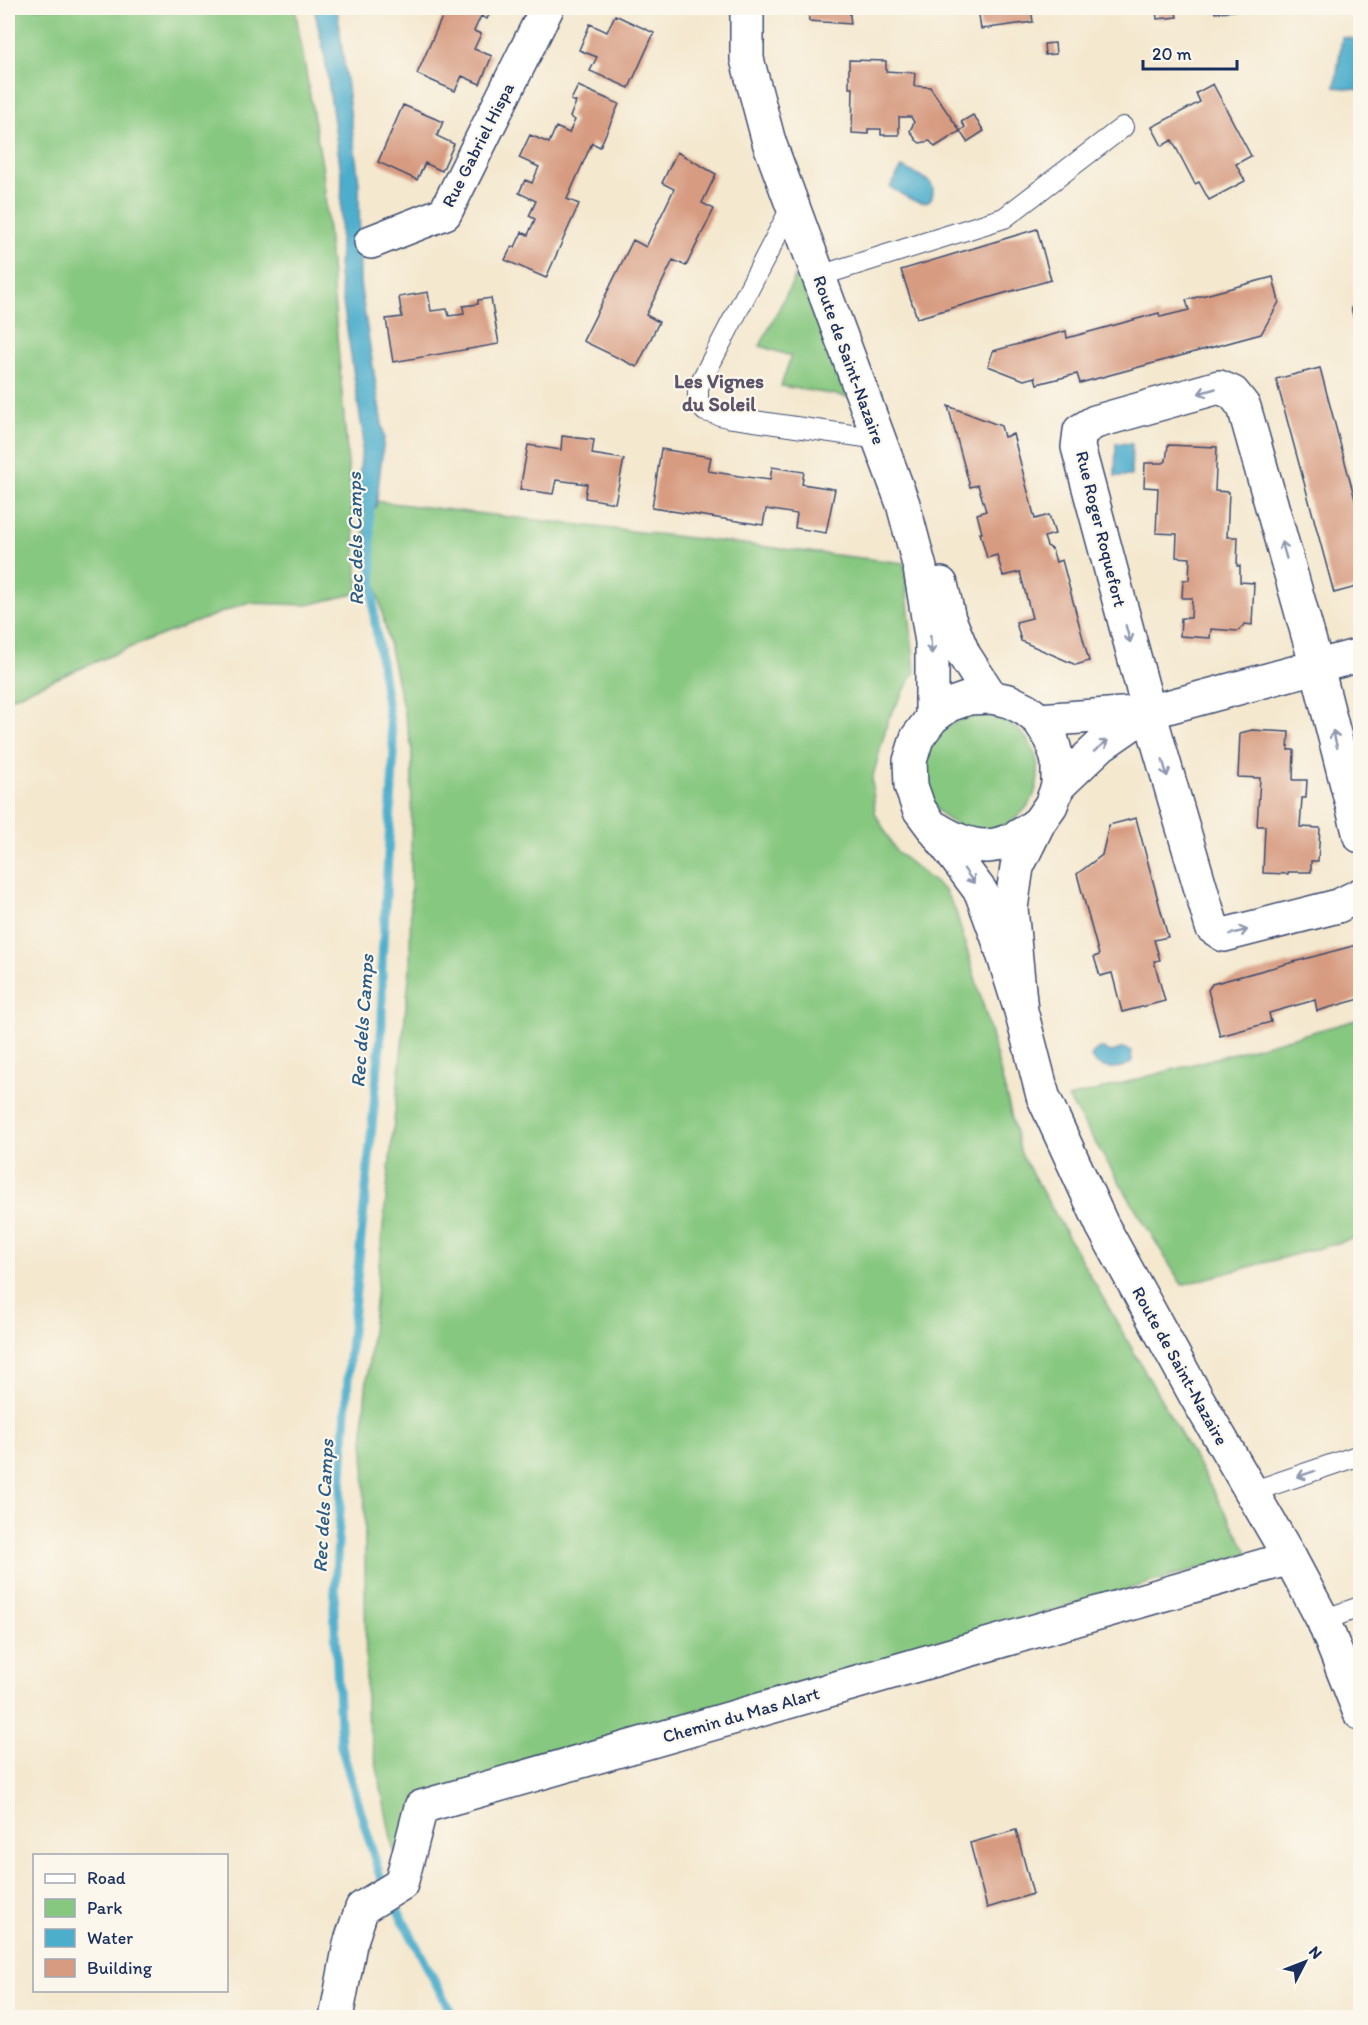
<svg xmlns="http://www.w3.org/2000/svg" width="1368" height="2025" viewBox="0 0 1368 2025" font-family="Itim,sans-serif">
<rect width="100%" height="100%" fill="#fbf7ec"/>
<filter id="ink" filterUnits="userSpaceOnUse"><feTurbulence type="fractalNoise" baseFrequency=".0167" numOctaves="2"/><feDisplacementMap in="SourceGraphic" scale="12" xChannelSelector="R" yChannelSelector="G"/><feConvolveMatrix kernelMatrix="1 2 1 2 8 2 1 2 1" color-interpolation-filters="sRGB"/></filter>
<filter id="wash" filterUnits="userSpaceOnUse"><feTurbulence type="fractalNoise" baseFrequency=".008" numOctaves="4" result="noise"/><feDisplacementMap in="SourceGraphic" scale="24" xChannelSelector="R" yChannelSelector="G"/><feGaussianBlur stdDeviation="1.35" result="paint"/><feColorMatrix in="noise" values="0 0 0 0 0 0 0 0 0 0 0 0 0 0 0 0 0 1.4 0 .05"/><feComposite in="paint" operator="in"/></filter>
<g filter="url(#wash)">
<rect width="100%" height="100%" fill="#f4e8cf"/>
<path fill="#87c880" stroke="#517c6f" stroke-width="1.5" d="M8,8H295L323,171L359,593L307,605L246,603L131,647L8,699Z
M797,273L848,397L781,386L791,356L760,346Z
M357,499L904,563L915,671L888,720L872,780L875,813L896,851L945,891L956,912L986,1015L1021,1154L1249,1554L472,1779L394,1853L366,1712L364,1409L410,968L412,748Z
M924 773a57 57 0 1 1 114 0a57 57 0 1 1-114 0Z
M1360,1019V1237L1182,1285L1068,1098Z"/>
<path fill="#4daecc" stroke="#346e95" stroke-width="1.5" d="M314,8H337L359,183L360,283L384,437L376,507L369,511L356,512L363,436L339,275L342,179L324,52Z
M1342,37L1360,40V90L1335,87Z
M902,167C910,172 925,176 931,184C934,187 933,193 932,197C925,212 899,192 890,187Z
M1116,443L1132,444L1131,476H1115Z
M1099,1048L1112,1052L1124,1048L1131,1051L1132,1061C1122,1071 1098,1071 1091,1057L1095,1051Z"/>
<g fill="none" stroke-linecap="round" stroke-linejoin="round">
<path stroke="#4daecc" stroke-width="9" d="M369,501L374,615L394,751L382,962V1025L349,1361L334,1608L341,1746L380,1876L454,2018"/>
</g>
<g id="blocks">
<path fill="#d79b81" d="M446,8H492L487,19L481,16L474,31L481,34L474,49L492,56L480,84L462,76L455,91L417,74Z
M808,8H849L851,24L809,21Z
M978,8H1031L1033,22L981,29Z
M1156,8H1175L1177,17L1157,19Z
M1214,8H1240V10L1215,13Z
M615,15L654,33L629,88L590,71L597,57L579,50L590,24L607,32Z
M1055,43L1056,54L1045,55L1044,44Z
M849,60L886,61V71L915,73L914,86L930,87L960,131L965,127L961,122L973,115L984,131L967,142L960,131L935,147L930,141L920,143L916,140L910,131L914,122L911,117H899V135H881V129H868V134L852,133L853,88H849Z
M1213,84L1251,156L1236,164L1245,181L1209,200L1199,182L1195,184L1172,140L1162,146L1152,127L1200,102L1196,93Z
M578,86L619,104L600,147L592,143L567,199L579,204L546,278L505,260L512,246L515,247L522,232L528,235L535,219L529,216L536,201L519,193L525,180L532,183L539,167L519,158L530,135L549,143L556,127L569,133L575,120L570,117L576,102L571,100Z
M403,105L443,122L437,136L454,144L442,171L425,163L417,180L378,162Z
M677,152L716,174L702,203L714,209L686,266L673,260L660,287L646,315L659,322L637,367L583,341L633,240L646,247L674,189L662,183Z
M1037,229L1051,280L917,318L901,270Z
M1273,277L1279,302L1261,334L1080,383L1077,374L1037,384L1035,377L1024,380L988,366L993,351L1066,331L1067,338L1159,313L1160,317L1189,310L1186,300Z
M428,292L431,311L447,309L449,316L464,314L463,306L478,304V300L491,298L499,344L393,362L386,319L402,317L399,297Z
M1360,305V342L1351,308Z
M1320,368L1360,518V586L1334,593L1276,379Z
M948,406L1001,426L1004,437L1013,434L1035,519L1049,515L1055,534L1044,537L1047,546L1052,549L1056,562L1062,560L1089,661L1076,665L1021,641L1016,622L1032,618L1020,572L1003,576L997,555L987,558L980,533H982L977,514L986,511L978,485L970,487Z
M562,436L594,440L592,454L624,459L615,503L585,498L587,484L556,480L553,494L520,489L528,445L561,450Z
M1168,445L1217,447L1215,491L1229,492L1227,537H1238L1237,566H1240V582L1254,583L1252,625L1245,624L1238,631L1211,629L1210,638L1180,636L1181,618H1191L1192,598H1182L1183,580H1189L1190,558L1176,557L1177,534L1156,533L1158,488L1144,487L1145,463H1163L1166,461Z
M661,449L711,457L708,471L739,476L770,480L772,467L804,472L802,484L835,489L826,533L795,528L797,514L766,509L763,525L652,508Z
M1252,730L1289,732L1288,750H1294L1293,780H1307L1306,798H1302L1300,827L1320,828L1318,861H1311V872H1288V874L1263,873L1265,826H1257L1260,778L1238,777L1240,733Z
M1136,818L1168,937L1154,940L1160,960L1154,961L1165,1001L1122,1012L1112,973L1100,976L1094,957L1099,955L1077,874L1102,855L1109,825Z
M1360,944V999L1317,1011L1315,1000L1269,1013L1271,1022L1220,1036L1208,990L1212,984Z
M1016,1830L1033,1894L987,1908L970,1843Z"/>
</g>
</g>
<g filter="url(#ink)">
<use href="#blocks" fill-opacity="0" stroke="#3c4b6f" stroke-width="1.5"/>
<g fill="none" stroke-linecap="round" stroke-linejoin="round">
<defs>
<path id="service" d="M792,206L698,387V400L705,411L727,417L879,439
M835,271L1004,218L1123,127
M1251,1492L1360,1455
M1323,1620L1360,1607"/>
<path id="minor" d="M371,242L445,213L547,8
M1039,720L1149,712L1360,655
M1058,786L1101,745L1147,713
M1360,836L1317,667L1244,407L1233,393L1219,387L1095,422L1080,431L1078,447L1149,712L1212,927L1224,935L1338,906L1360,895
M336,2018L350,1944L362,1908L401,1884L421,1807L1290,1558"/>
<path id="tertiary" d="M747,8V59L769,142L903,504L920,568L932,642V718
M941,584L949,619L964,655L991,697
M937,829C977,854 1003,851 1039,822
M1021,1011L1011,908L1017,867L1039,822L1051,805L1058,786V762L1052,740L1039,720L1025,709L1009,701L991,697L969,698L949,705L932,718L917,738L910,761L911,786L919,809L981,892L999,941L1021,1011L1043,1096L1102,1225L1197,1398L1290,1558L1323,1620L1360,1713"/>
</defs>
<use href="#service" stroke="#3c4b6f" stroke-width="22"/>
<use href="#minor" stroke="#3c4b6f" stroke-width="36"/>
<use href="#tertiary" stroke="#3c4b6f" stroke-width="36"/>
<use href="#service" stroke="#fff" stroke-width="20"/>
<use href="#minor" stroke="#fff" stroke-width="33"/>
<use href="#tertiary" stroke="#fff" stroke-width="33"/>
</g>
<defs><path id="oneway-shaft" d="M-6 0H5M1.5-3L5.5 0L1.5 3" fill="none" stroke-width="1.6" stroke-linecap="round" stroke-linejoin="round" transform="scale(1.5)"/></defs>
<g stroke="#8d97ae">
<use href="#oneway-shaft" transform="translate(1207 391) rotate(164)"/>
<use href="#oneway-shaft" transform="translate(1284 550) rotate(-106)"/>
<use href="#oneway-shaft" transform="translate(1128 634) rotate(75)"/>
<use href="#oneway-shaft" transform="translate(931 645) rotate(86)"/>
<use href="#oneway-shaft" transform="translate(1335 739) rotate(-104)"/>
<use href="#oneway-shaft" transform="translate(1101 746) rotate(-39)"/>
<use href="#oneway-shaft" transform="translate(1165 768) rotate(74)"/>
<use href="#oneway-shaft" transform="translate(969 876) rotate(55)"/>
<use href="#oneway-shaft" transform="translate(1239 932) rotate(-14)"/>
<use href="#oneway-shaft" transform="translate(1306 1474) rotate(161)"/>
</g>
</g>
<g text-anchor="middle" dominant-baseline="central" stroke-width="4.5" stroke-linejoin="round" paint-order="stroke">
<g font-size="18" fill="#1b2f5e" stroke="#fbf7ec">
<text transform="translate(478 145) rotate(-63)">Rue Gabriel Hispa</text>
<text transform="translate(849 360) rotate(70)">Route de Saint-Nazaire</text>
<text transform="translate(1101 529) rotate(76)">Rue Roger Roquefort</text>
<text transform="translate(1180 1366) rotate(61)">Route de Saint-Nazaire</text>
<text transform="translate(741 1715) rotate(-16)">Chemin du Mas Alart</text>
</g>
<g font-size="20" font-weight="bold" fill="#5d556a" stroke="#fbf7ec">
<text x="719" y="381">Les Vignes<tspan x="719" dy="23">du Soleil</tspan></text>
</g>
<g font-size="20" font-style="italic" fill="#2c5b84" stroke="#fbf7ec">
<text transform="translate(355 539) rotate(-91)">Rec dels Camps</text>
<text transform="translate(362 1021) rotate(-86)">Rec dels Camps</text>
<text transform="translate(323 1506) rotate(-87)">Rec dels Camps</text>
</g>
</g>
<rect width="1368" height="2025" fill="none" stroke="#fbf7ec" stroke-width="30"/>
<rect x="33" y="1854" width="195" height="138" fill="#fbf7ec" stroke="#a1a7b3" stroke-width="1.5"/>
<rect x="45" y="1874" width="30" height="9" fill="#ffffff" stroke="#a1a7b3" stroke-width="1.5"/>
<text x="87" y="1884" font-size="18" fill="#1b2f5e">Road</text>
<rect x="45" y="1899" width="30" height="18" fill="#87c880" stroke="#a1a7b3" stroke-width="1.5"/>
<text x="87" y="1914" font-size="18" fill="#1b2f5e">Park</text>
<rect x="45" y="1929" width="30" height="18" fill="#4daecc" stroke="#a1a7b3" stroke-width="1.5"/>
<text x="87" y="1944" font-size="18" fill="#1b2f5e">Water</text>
<rect x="45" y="1959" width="30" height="18" fill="#d79b81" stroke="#a1a7b3" stroke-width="1.5"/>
<text x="87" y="1974" font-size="18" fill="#1b2f5e">Building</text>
<g transform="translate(1305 1962) rotate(48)" stroke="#fbf7ec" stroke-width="4.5" paint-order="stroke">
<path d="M0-4.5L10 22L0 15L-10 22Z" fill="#1b2f5e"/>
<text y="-9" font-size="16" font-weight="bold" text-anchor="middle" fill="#1b2f5e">N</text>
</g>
<path d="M1143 60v9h94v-9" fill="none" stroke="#1b2f5e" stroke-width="3"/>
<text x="1152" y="60" font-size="18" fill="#1b2f5e" stroke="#fbf7ec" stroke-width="4.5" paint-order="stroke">20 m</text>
</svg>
